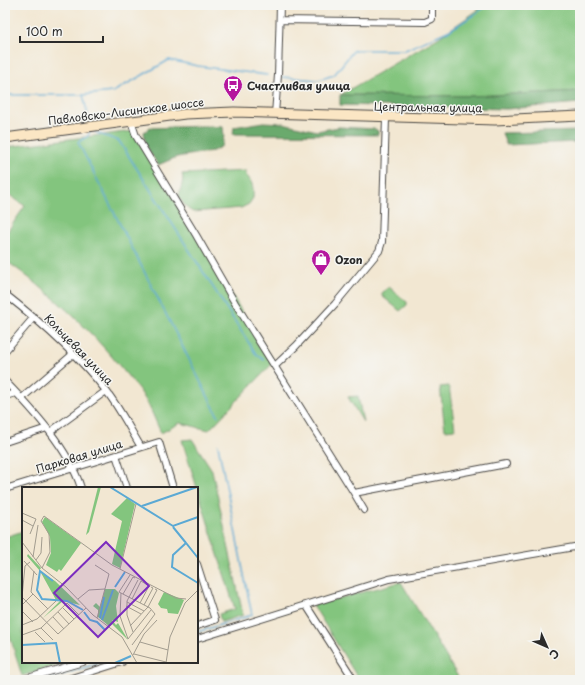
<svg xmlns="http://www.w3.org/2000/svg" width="585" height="685" viewBox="0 0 585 685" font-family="'Playpen Sans',sans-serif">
<rect width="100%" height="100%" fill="#f6f6f2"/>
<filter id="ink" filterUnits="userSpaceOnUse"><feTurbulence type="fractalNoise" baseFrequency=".025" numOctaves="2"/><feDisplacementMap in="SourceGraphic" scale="8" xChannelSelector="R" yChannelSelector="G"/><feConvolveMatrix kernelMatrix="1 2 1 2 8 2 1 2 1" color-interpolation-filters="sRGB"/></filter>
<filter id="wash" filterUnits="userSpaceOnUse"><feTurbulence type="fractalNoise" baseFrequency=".012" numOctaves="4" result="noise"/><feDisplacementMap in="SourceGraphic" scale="16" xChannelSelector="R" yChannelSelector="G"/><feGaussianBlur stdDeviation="0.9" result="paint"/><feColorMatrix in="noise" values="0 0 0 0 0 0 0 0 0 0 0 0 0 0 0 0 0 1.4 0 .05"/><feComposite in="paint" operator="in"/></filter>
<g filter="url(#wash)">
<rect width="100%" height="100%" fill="#f2e7d2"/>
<path fill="#83c57e" stroke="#577854" d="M478,5H580V91L472,96L340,95L438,38L478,10Z
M133,131L273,363L209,430L180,423L161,433C155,420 150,406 142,394C137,386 129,378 123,370C89,328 49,291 5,260V235L25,206L5,192V152L7,147Z
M246,171V175C253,182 254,189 253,198L249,204L241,208L193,212L188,209L179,198C179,189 185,182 182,174Z
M389,287L407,302V305L400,311L382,296V293Z
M449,386L455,429L445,430L440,387Z
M358,396L363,422L348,397Z
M192,439L212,470L243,615L221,622L219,614L235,609L182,440Z
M23,531V662L65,663L22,676L5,620V537Z
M401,582L460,680H359L313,605Z"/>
<path fill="#6aaa6d" stroke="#4a6a4c" d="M580,91V103L507,109L340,105V95L472,96Z
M263,122L283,123L317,131L339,127L375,129L378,131V135L233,134L234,127Z
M202,126L223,127L224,136L222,146L213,151L177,157L158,165L146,146L144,132L150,128Z
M580,131V142L506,145L502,133Z"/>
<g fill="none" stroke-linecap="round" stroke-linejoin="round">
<path stroke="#5ba9d4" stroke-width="1.5" d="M282,77L318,80L334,75L354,50H405L450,30L477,13L487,5
M5,95H83L113,92L169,60L198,66L267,75
M83,95L90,123
M93,130L97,133L119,141L256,354L264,360
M90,131L88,136L78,142L218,416
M197,632L252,615L218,445
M45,680L102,662"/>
</g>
</g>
<g filter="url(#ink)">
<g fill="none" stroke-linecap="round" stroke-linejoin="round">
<defs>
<path id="street" d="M280,20L425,22L432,19V5
M275,114L278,75L280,5
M131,121L136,136L196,235L235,303L354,493L506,464
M5,294C42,323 78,355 107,392C120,409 130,429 141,447
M5,351L34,317
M275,366L296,346L335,304L379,251L382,242L386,118
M5,381C33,410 69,449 81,488
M5,396L16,393
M22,398L73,354
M50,432L106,391
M5,442L47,428
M116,455L127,488
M5,489L159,442L173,488
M354,493L364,510
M197,564L215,620L197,626
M306,605L354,680
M197,639L389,579L580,546
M21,680L83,662
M65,680L122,662"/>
<path id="secondary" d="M5,138L185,114L234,112L495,120L580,116"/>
</defs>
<use href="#street" stroke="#494744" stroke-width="8"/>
<use href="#secondary" stroke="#494744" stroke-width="11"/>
<use href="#street" stroke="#fff" stroke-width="6"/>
<use href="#secondary" stroke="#fbe6c4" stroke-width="9"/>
</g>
</g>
<defs>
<symbol id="bus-pin" viewBox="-11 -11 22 30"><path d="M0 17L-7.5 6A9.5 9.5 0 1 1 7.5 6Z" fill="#b5179e" stroke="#f6f6f2"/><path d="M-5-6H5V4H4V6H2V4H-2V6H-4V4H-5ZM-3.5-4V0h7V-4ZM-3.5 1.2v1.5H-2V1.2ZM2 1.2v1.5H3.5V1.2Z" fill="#fff"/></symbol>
<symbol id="shop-pin" viewBox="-11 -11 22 30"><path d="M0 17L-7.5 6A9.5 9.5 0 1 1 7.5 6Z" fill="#b5179e" stroke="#f6f6f2"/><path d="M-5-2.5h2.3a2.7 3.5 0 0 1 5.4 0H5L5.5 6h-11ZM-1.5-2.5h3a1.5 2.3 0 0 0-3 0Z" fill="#fff"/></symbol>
</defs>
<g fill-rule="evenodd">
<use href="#bus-pin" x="222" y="74" width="22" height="30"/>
<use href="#shop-pin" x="310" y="248" width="22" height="30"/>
</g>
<g text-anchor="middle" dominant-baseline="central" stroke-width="3" stroke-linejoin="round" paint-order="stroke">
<g font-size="11" font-weight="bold" fill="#2b2b2b" stroke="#f6f6f2" text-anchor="start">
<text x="247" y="85">Счастливая улица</text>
<text x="335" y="259">Ozon</text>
</g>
<g font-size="11" fill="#2b2b2b" stroke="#f6f6f2">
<text transform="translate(428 107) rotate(1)">Центральная улица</text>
<text transform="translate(126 111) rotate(-7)">Павловско-Лисинское шоссе</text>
<text transform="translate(79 349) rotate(46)">Кольцевая улица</text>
<text transform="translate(79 456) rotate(-17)">Парковая улица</text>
</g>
</g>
<g transform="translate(22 487)">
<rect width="176" height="176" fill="#f2e7d2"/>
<path d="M76,0H79L67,45L64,48ZM105,11L113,17L98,81L90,77L100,34L89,27ZM23,30L59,56L39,84L37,82L35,85L24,78L29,66L28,50L20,35ZM6,67L19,81L17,84L33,94L58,118L41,114L21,131L38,114L34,113L18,84L5,69ZM83,102H93L97,106L94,119L96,135L90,133L94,138L96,136L106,153L90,137L87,139L76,130V123L71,119L74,116L78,120ZM142,105L162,113L156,127L146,126L145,122L139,121L136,117Z" fill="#83c57e"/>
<path fill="none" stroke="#5ba9d4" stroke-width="2" d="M88,0L151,39L176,30M120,19L175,0M151,40L164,56M176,71L164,56L151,68L150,80L176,96M31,94L18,84L15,103L20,112L45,114L61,123M93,100L103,85M62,125L68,133L75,135L83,143M78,131L82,110M80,133L91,103M0,158L34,156L38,176M93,176L109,169"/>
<path fill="none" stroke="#a29c8f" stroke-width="1" d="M0,26L14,32L8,47M0,33L11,39M0,55L20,81L44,100L71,128L100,150L115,176M11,70L16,38M14,73L19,66L20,50M2,74L15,88M8,75L3,79L0,110L36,147L64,121M73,78L87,87L75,131M20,81L28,65L27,47L19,34L22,29L90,78L154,111L164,112M98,82L114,17M12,84L9,105L26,122M108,88L97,105L128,121L133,127L110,158M99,106L98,129L106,152L129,123M101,107L111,90L113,91M56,112L67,103L83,102M110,112L119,94L127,99L118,116M105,115L122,124M0,118L11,107M122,118L131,101L129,100M104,119L119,127M41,121L52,132M0,124L11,135M36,125L47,137M31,130L42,142M0,138L15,132L34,114M108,139L126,120L135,103L133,102M19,141L31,153M13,145L23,155M111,145L105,128V114L116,93M0,148L19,141L45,116L57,128M118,155L146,163M112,167L144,175M111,168L122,147L135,133M144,176L148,150L163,116L176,103"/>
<path fill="#7b2cbf" fill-opacity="0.15" stroke="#7b2cbf" stroke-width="2" d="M84,55L127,99L76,150L32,106Z"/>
<rect width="176" height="176" fill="none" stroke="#2b2b2b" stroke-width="2"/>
</g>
<rect width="585" height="685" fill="none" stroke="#f6f6f2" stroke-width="20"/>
<g transform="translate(547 647) rotate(135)" stroke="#f6f6f2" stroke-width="3" paint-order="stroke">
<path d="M0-3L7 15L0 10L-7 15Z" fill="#2b2b2b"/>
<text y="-6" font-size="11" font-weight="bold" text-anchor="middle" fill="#2b2b2b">С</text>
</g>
<path d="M20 36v6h83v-6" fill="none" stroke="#2b2b2b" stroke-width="2"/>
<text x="26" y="36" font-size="12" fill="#2b2b2b" stroke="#f6f6f2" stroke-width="3" paint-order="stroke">100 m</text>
</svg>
